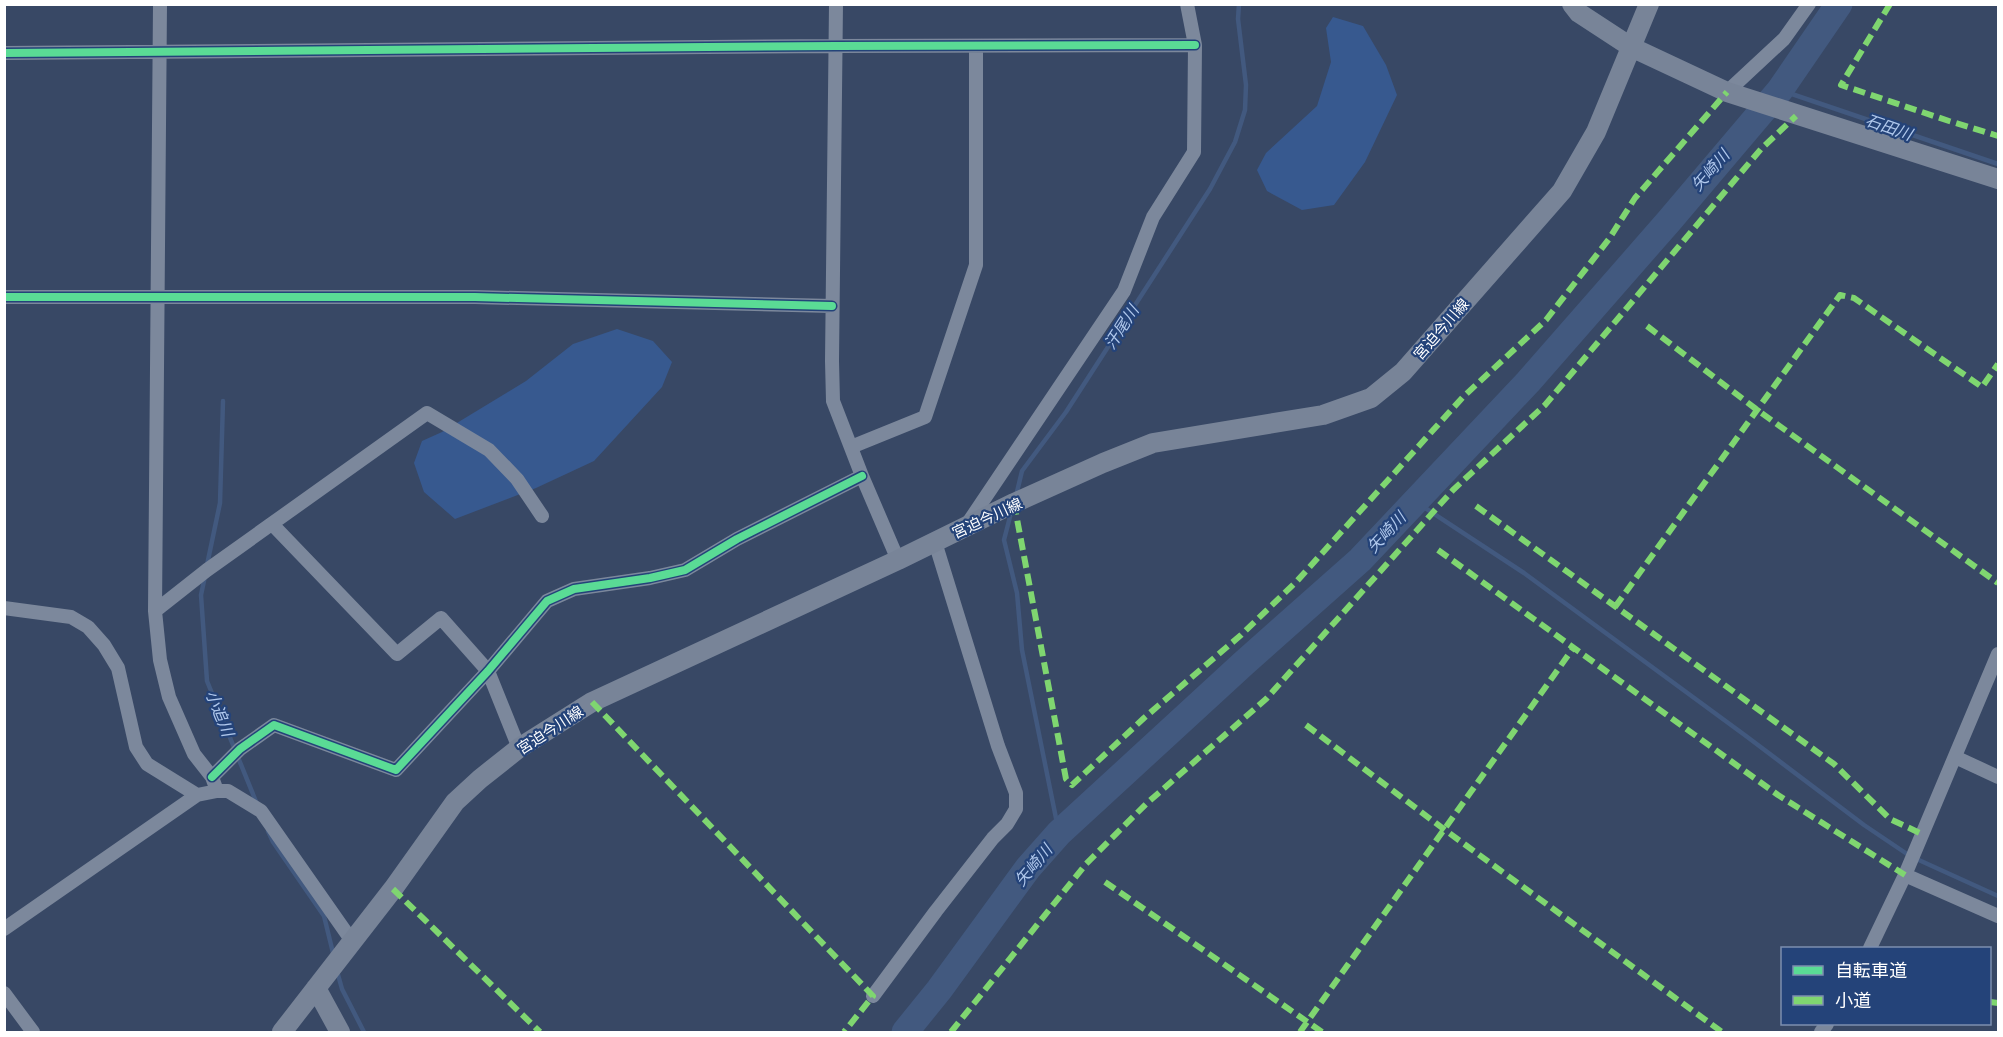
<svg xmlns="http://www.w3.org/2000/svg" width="2003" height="1037" viewBox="0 0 2003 1037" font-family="Manrope,'Noto Sans JP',sans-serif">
<rect width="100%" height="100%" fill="#384865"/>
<path fill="#37598f" d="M1333,17L1363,26L1386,65L1397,95L1365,162L1334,205L1302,210L1267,191L1257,170L1266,153L1317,106L1331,62L1326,28Z
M617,329L653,341L672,362L662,387L594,461L536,488L455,519L424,492L414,463L422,441L442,432L526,381L573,344Z"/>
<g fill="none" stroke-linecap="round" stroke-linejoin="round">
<path stroke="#42597f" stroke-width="4.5" d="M1780,90L1998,164
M1016,496L1022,471L1066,412L1210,189L1235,142L1245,110L1246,85L1238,19L1239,4
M1416,502L1524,573L1746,736L1864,825L1910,856L1998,896
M1012,509L1004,540L1017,593L1022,650L1059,833
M207,565L220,503L223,401
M205,576L201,595L207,681L257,804
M268,831L273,842L324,916L334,957
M337,971L342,989L364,1032"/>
<path stroke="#42597f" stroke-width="27" d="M905,1032L939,990L1028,868L1059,833L1244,663L1360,560L1528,382L1669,221L1780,90L1839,4"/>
<path stroke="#7c889c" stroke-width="14" d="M160,4L155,611L160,660L169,697L194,754L212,777L217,791
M836,4L832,361L833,401L862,476L898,560
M4,53L836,46L1195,45
M1727,92L1784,39L1809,4
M4,297H475L832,306
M851,447L925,417L976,265V46
M272,524L397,654L441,618L488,671L519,748
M966,526L1124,291L1153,217L1194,152L1195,45L1187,4
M4,608L71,617L88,627L104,645L118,668L136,747L147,764L197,795
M155,611L207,570L427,413L489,450L517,479L542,516
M1955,757L1998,777
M212,777L240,749L274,725L396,770L488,671L547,601L574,589L650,578L685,570L737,539L862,476
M1905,875L1998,916
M4,929L197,795L217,791H228L261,811L352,941
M1870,948L1905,875L1998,654
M4,993L33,1032
M873,996L936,911L993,838L1007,824L1016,809V793L998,746L935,542
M1821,1032L1827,1024"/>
<path stroke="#788498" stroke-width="20" d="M1572,4L1579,13L1631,47L1727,92L1998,179
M316,988L340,1032
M282,1032L393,889L455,802L480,779L519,748L592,702L898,560L1014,503L1103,463L1153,443L1323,415L1371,398L1403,372L1562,191L1596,132L1649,4"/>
<path stroke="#7fd670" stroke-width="6" stroke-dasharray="12 6" stroke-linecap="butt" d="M1890,4L1841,85L1949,121L1998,136
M1647,326L1756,409L1998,583
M1014,503L1066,779L1072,785L1144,718L1241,635L1297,581L1463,397L1546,320L1609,239L1635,198L1727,92
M1476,506L1834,764L1890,819L1922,834
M1438,550L1778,795L1905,875
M1615,607L1840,295L1854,298L1982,387L1998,364
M592,702L873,996L844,1032
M1306,725L1445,830L1722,1032
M1105,882L1322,1032
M393,889L540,1032
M1990,1002L1998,1003
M951,1032L1086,864L1146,804L1266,699L1453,490L1545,405L1761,149L1796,116
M1300,1032L1574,647"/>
<defs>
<path id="cycleway" d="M4,53L836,46L1195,45
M4,297H475L832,306
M212,777L240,749L274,725L396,770L488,671L547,601L574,589L650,578L685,570L737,539L862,476"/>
</defs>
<use href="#cycleway" stroke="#244379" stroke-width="11"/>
<use href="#cycleway" stroke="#5adb95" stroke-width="8"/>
</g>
<g text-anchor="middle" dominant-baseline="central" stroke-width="4.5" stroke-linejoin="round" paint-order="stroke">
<g font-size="15" fill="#fff" stroke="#244379">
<text transform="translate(1441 329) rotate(-49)">宮迫今川線</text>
<text transform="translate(987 518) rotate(-25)">宮迫今川線</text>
<text transform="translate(550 730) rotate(-33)">宮迫今川線</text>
</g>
<g font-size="16" font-style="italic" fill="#b0c8ec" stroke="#244379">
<text transform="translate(1889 127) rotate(19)">石田川</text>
<text transform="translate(1710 170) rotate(-49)">矢崎川</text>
<text transform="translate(1121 327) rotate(-57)">汗尾川</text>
<text transform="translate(1386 532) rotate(-47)">矢崎川</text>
<text transform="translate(220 713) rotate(68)">小追川</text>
<text transform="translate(1033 865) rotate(-50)">矢崎川</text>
</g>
</g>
<rect width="2003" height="1037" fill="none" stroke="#ffffff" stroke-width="12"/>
<rect x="1781" y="947" width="210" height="78" fill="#244379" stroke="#7c8eaf" stroke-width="1.5"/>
<rect x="1793" y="966" width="30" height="9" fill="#5adb95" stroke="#7c8eaf" stroke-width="1.5"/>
<text x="1835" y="977" font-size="18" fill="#ffffff">自転車道</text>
<rect x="1793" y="996" width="30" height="9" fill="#7fd670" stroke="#7c8eaf" stroke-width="1.5"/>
<text x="1835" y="1007" font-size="18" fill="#ffffff">小道</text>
</svg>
